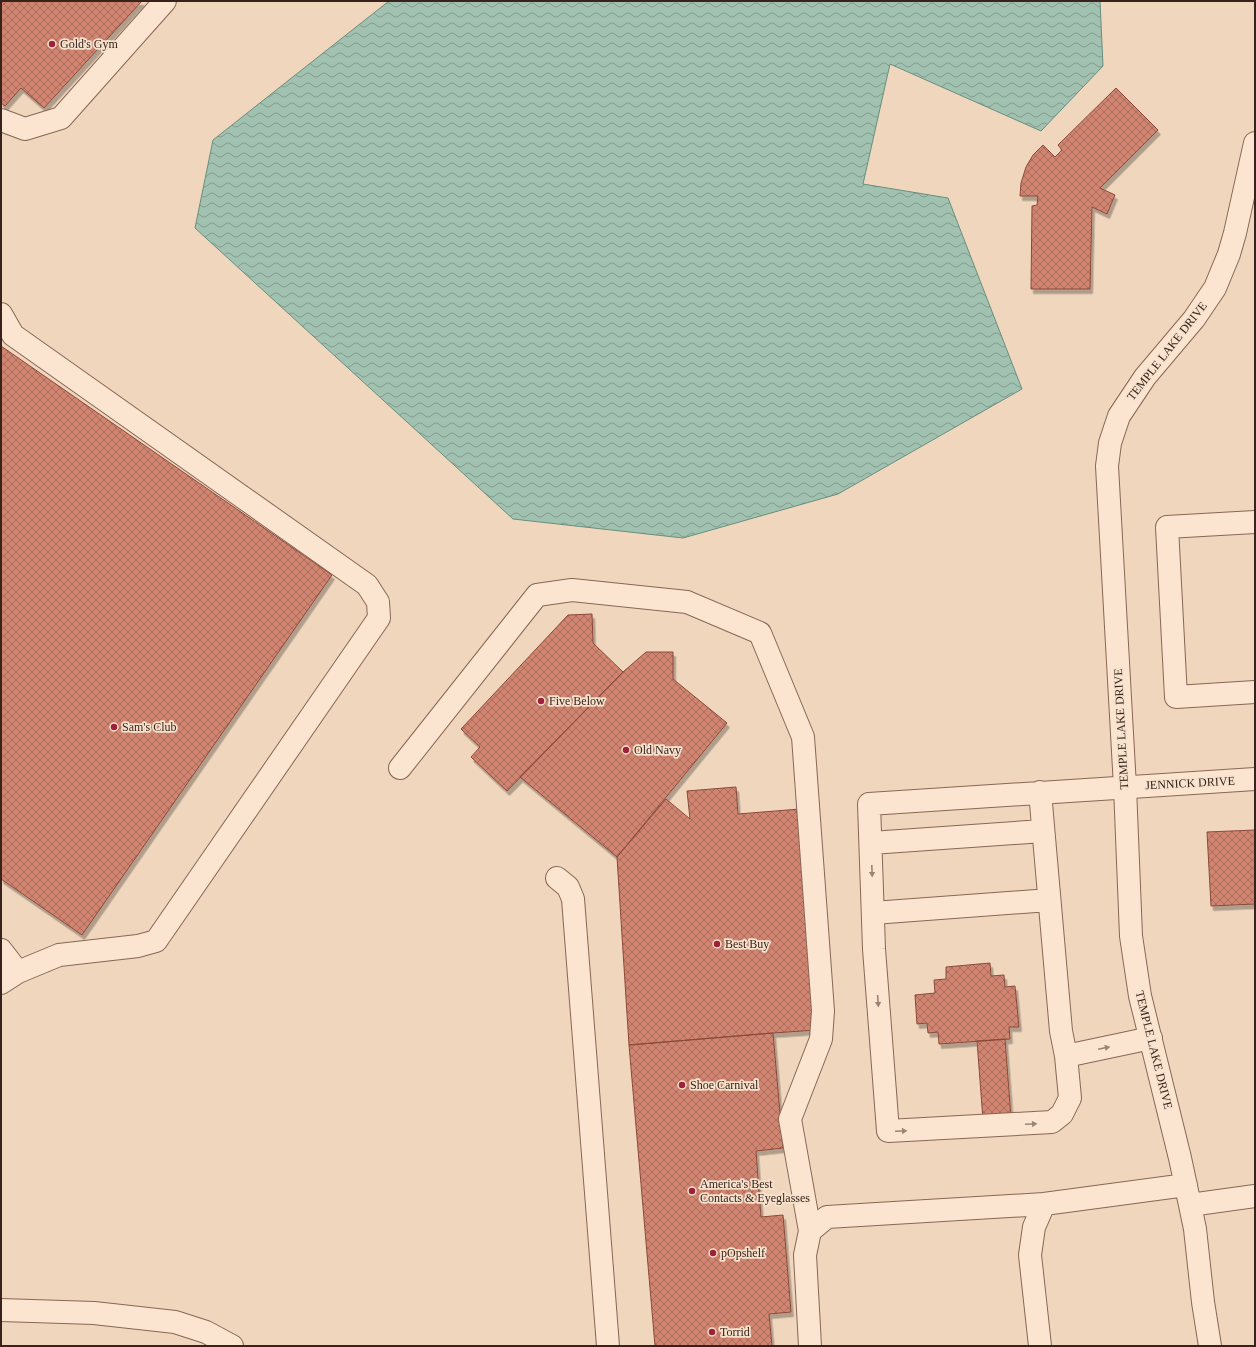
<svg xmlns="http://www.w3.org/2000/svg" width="1256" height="1347" viewBox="0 0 1256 1347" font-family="Georgia,serif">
<defs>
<pattern id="water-waves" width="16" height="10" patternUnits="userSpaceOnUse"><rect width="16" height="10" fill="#a1c1b1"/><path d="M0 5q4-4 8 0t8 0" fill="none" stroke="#849c8f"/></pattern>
<pattern id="building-cross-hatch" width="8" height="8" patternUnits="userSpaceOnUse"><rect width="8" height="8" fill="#d18570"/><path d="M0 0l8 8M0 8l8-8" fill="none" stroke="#aa6c5b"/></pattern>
<filter id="shadow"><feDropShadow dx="2.5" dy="4.5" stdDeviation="0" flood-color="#0004"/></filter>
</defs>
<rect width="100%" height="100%" fill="#f0d6bd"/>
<path fill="url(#water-waves)" stroke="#688f7d" d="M389,1H1100L1103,66L1041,131L890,64L863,184L948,198L1022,389L838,494L683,538L513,519L195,228L213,140Z"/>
<path fill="url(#building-cross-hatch)" stroke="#8a4939" filter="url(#shadow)" d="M1,1H142L44,108L21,88L5,106L1,103Z
M1116,88L1158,130L1100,188L1115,195L1107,214L1092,207L1090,289H1031L1032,206L1037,205L1038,196H1020L1021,183L1026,167L1033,155L1043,145L1055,157L1062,150L1058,145Z
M1,346L332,575L82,935L1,879Z
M592,614L593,643L623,672L507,791L471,757L480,747L461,729L568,615Z
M646,652H673V679L727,723L617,857L520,777L623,672Z
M736,787L738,814L800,809L817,1030L773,1033L629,1045L617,857L666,799L690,819L687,791Z
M1255,830V904L1211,906L1207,832Z
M990,963L991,976L1004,975L1005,987L1015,986L1019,1027H1009L1010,1039L939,1044L938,1032L928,1033L927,1023L917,1024L915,995L935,993L934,980L946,979V967Z
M773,1033L783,1148L756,1151L761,1217L783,1215L791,1312L769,1314L772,1346H655L629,1045Z
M1005,1039L1011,1118L983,1120L977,1041Z"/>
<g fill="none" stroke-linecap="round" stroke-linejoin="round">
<defs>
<path id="minor" d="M1,120L25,129L61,118L165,1
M1,314L13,335L367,585L378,602L379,618L156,941L138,946L59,955L18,972L1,983
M1255,522L1167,527L1176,697L1255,692
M400,768L537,595L572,590L687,602L760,633L803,737L823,1011L821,1039L790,1119L810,1231
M1040,792L1061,1031L1066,1056L1070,1098L1062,1114L1052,1122L888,1131L874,949L869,804L1255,779
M871,843L1043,831
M557,878L568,887L573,899L608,1346
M873,913L1049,900
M1,950L18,972
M1066,1056L1151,1038
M1190,1205L1255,1196
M1,1310L94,1313L175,1322L206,1332L232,1346
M810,1346L805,1255L810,1231L827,1217L1044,1204
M1040,1346L1030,1255L1034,1227L1044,1204L1186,1185
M1210,1346L1203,1302L1195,1229L1190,1205L1180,1158L1140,996L1131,936L1125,787L1107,466L1110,443L1119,416L1145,377L1194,319L1215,288L1229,254L1235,233L1255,143"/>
</defs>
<use href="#minor" stroke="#896655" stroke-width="24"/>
<use href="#minor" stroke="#fbe5d0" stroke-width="22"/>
</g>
<defs><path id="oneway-solid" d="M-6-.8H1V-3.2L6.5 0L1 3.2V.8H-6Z"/></defs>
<g fill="#998476">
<use href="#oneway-solid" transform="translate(872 871) rotate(88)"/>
<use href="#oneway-solid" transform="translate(878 1001) rotate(86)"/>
<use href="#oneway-solid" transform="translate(1104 1048) rotate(-12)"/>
<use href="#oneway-solid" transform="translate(1031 1124) rotate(-3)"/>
<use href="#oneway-solid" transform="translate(901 1131) rotate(-3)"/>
</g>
<g fill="#9c213b" stroke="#f7e2cd" stroke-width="1.5">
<circle cx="52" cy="44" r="4"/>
<circle cx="541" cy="701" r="4"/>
<circle cx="114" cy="727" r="4"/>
<circle cx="626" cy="750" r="4"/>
<circle cx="717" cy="944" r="4"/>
<circle cx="682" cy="1085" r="4"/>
<circle cx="692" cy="1191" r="4"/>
<circle cx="713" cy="1253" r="4"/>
<circle cx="712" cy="1332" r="4"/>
</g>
<g text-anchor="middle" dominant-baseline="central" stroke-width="3.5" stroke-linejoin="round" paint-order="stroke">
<g font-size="12" fill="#37231b" stroke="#f7e2cd" text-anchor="start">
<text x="60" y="44">Gold's Gym</text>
<text x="549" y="701">Five Below</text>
<text x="122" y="727">Sam's Club</text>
<text x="634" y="750">Old Navy</text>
<text x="725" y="944">Best Buy</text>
<text x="690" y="1085">Shoe Carnival</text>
<text x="700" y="1184">America's Best<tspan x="700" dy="14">Contacts &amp; Eyeglasses</tspan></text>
<text x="721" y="1253">pOpshelf</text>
<text x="720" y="1332">Torrid</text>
</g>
<g font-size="12" fill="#37231b" stroke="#f7e2cd">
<text transform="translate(1167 351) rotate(-52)">TEMPLE LAKE DRIVE</text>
<text transform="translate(1121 729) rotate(-93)">TEMPLE LAKE DRIVE</text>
<text transform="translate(1190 783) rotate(-3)">JENNICK DRIVE</text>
<text transform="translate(1154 1050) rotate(76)">TEMPLE LAKE DRIVE</text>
</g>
</g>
<rect width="1256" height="1347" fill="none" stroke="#37231b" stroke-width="4"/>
</svg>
